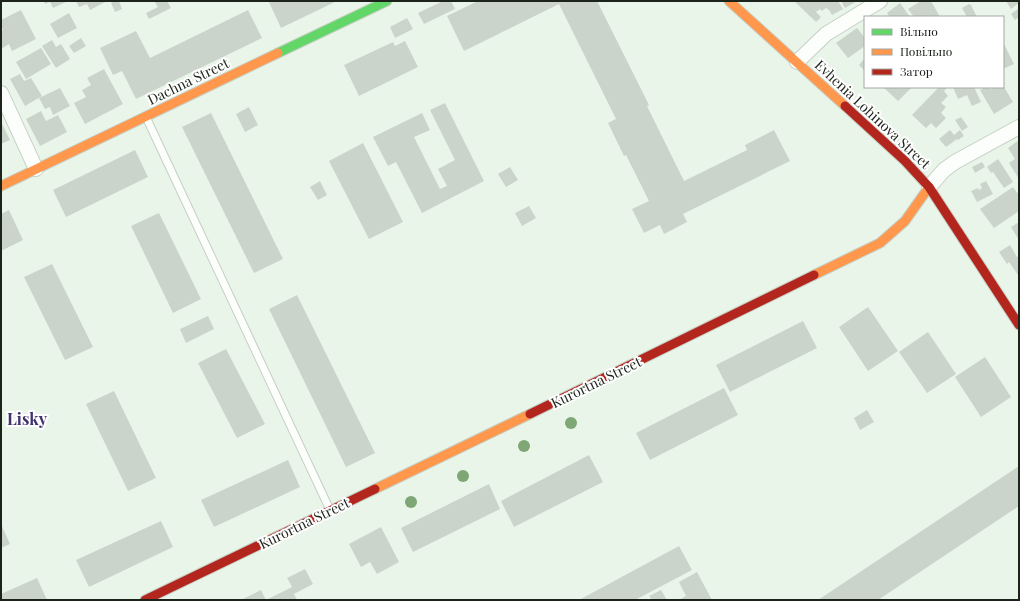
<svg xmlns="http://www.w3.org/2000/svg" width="1020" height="601" viewBox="0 0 1020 601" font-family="'Playfair Display',serif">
<rect width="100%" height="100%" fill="#eaf5e9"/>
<path fill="#cbd4ca" d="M44,1H68L53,8L50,2L45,4Z
M76,1H107L90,10L87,4L79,7Z
M114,1H119L122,9L115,12L111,3Z
M154,1H167L171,8L149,19L146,13L158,7Z
M271,1H337L281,28L269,2Z
M443,1H451L455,9L424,24L418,13Z
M478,1H597L649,105L647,106L684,181L747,150L745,145L774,130L790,161L683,214L687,222L664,234L660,225L644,233L632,209L649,201L626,155L624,156L608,123L616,119L559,4L464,51L447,16Z
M794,1H838L843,9L832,15L829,10L826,8L822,11L820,9L816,12L821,17L816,22Z
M841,1H857L845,8Z
M921,1H931L940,17H914L908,9Z
M1006,1H1019V3L1011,9Z
M900,3L910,17H890L887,13Z
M969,4L971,5L977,17H967L962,8Z
M1019,8V17L1015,20L1011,14Z
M21,10L36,39L12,51L9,44L1,49V31L3,30L1,25V20Z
M248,10L262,38L136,99L122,71L113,75L100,48L136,31L150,58Z
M69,13L77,28L58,38L50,24Z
M407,18L413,29L395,38L390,27Z
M857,28L865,38V46L848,58L836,43Z
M81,38L86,46L74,53L69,46Z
M52,40L56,47L61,44L70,59L56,68L42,46Z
M405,41L418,67L359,96L344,65L393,42L395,46Z
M1003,42L1014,64L1003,69Z
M41,48L51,64L26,79L16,62Z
M865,58V71L859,65Z
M104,69L123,104L85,124L74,103L86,97L82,90L91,85L87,78Z
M20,74L24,81L31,78L42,96L25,106L10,79Z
M883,87H912L898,101Z
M939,87H948L944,91L948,96L941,103L946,107L941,113L946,118L936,128L931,123L926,128L912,115Z
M953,87L964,88L974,87L981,102L972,106L967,95L958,99Z
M985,87H989L991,89L995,87H1004L1013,102L994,114L980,90Z
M60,88L70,106L53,115L50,107L45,109L39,98Z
M445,103L484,181L422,213L396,162L388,166L373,137L422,113L430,130L414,137L440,189L447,186L438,169L455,160L430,110Z
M249,107L258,125L245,132L236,114Z
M41,111L46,121L58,115L67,132L40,146L26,119Z
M211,113L283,259L254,273L182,127Z
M961,117L968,127L962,131L955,120Z
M1,122L10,140L1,144Z
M950,130L954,135L960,130L964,136L958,140L957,139L946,147L939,139Z
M1019,140V179L1009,163L1015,159L1008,148Z
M363,143L403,222L369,239L329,161Z
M135,150L148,177L66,217L53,190Z
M998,159L1013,182L1004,188L993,172L991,173L987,167Z
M982,162L985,167L975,173L972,167Z
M510,167L518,180L506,187L498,174Z
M320,181L327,195L318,200L310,187Z
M986,181L993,194L977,202L971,191L978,188L979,190L982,188L980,184Z
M1013,187L1019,195V211L994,228L980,209Z
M529,206L536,218L522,226L515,213Z
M9,210L23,240L1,251V214Z
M159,213L201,299L173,313L131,226Z
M1019,222V240L1011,227Z
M1010,245L1017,257L1019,256V275H1018L1009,262L1007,264L999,252Z
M52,264L93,347L65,360L24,277Z
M297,295L375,453L346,467L269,309Z
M868,307L898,351L868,371L839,327Z
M208,316L214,329L186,343L180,329Z
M803,321L817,348L730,392L716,365Z
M928,332L956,374L927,393L899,352Z
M226,349L265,424L237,438L198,363Z
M985,357L1011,397L981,417L955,377Z
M724,388L738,415L650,460L636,433Z
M114,391L156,478L128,491L86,404Z
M867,410L874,422L860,430L854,418Z
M589,455L603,482L514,527L501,501Z
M288,460L300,487L214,527L201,500Z
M1019,466V506L878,600H818Z
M489,484L500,509L413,552L401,528Z
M161,521L173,547L89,587L76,560Z
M1,524L10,544L1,548Z
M381,527L399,562L377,574L370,562L361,567L349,544Z
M679,546L692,570L635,600H579Z
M305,569L313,584L294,594L297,600H241L261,590L266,600L292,587L287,578Z
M697,572L712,600H679L686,596L679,582Z
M37,578L47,600H1V594Z
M661,590L667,600H652L649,596Z"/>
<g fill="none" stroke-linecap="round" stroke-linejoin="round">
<defs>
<path id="lane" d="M146,117L330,510"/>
<path id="street" d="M797,62L826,34L880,1
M1,93L36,169
M929,187L944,170L955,162L1019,127"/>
<path id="fast" d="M278,53L387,1"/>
<path id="slow" d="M729,1L845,106
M1,186L278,53
M814,275L880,243L905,221L929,187
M375,489L530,414"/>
<path id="jam" d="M845,106L905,161L929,187L1019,325
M530,414L814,275
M145,600L375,489"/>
</defs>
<use href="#lane" stroke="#c6cfc5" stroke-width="9"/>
<use href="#street" stroke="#c6cfc5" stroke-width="16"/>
<use href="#fast" stroke="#c6cfc5" stroke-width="11"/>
<use href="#slow" stroke="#c6cfc5" stroke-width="11"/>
<use href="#jam" stroke="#c6cfc5" stroke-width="11"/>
<use href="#lane" stroke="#fcfefc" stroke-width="7"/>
<use href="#street" stroke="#fcfefc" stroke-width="14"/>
<use href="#fast" stroke="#63d668" stroke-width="9"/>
<use href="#slow" stroke="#ff974d" stroke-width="9"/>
<use href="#jam" stroke="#b3261e" stroke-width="9"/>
</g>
<g fill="#7fa675">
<circle cx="571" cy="423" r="6"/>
<circle cx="524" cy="446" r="6"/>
<circle cx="463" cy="476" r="6"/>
<circle cx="411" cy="502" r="6"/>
</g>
<g text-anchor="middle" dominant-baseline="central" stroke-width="4" stroke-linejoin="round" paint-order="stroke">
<g font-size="14" fill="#1c231a" stroke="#fff">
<text transform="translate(188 81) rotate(-26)">Dachna Street</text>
<text transform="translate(873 114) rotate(43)">Evhenia Lohinova Street</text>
<text transform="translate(596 382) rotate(-26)">Kurortna Street</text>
<text transform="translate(304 523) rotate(-26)">Kurortna Street</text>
</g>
<g font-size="16" font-weight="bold" fill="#3e316d" stroke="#fff">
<text x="27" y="418">Lisky</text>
</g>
</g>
<rect width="1020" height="601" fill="none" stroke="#1c231a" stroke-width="4"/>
<rect x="864" y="16" width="140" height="72" fill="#ffffff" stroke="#a4a7a3"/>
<rect x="872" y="29" width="20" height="6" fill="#63d668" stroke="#a4a7a3"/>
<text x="900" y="36" font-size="12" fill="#1c231a">Вільно</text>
<rect x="872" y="49" width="20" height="6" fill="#ff974d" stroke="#a4a7a3"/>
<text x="900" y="56" font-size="12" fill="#1c231a">Повільно</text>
<rect x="872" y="69" width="20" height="6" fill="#b3261e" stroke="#a4a7a3"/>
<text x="900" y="76" font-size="12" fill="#1c231a">Затор</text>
</svg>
